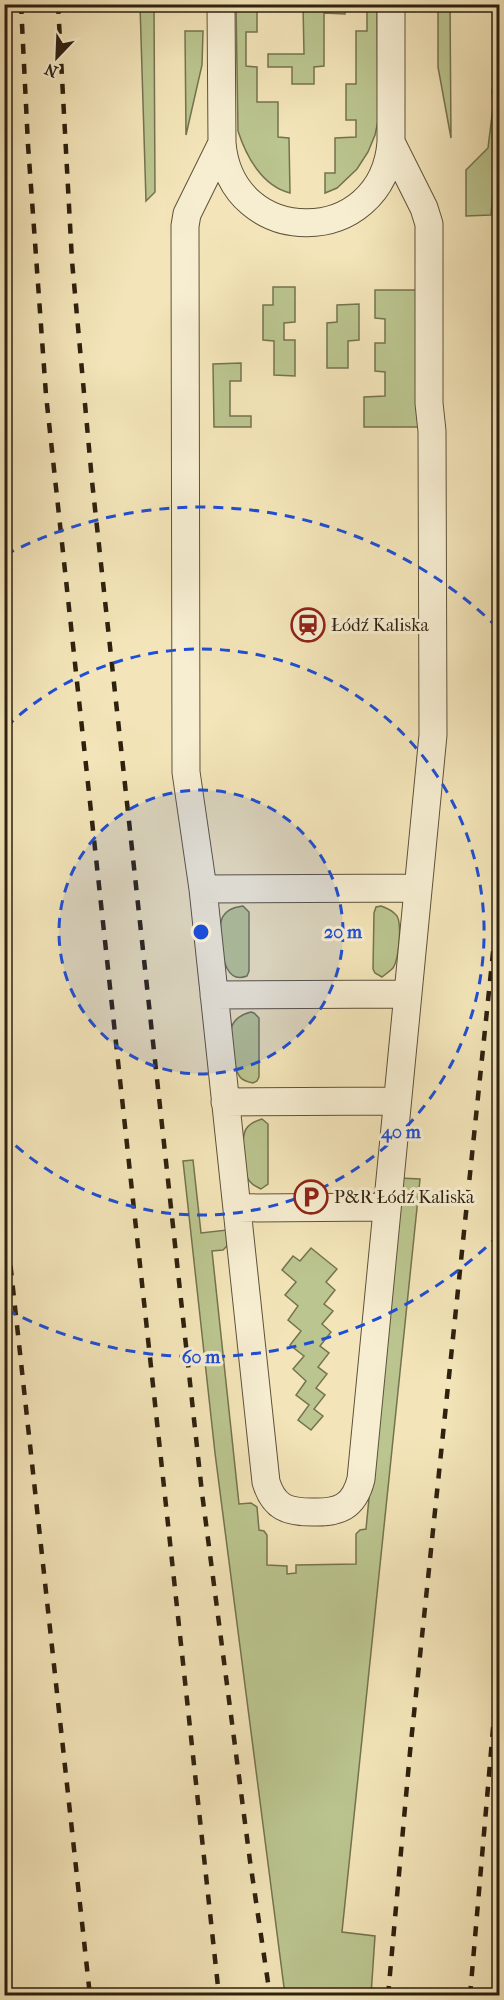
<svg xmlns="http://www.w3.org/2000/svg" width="504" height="2000" viewBox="0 0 504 2000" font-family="'IM FELL French Canon',serif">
<rect width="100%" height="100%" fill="#f3e5b9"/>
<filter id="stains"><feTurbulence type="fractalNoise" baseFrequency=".00333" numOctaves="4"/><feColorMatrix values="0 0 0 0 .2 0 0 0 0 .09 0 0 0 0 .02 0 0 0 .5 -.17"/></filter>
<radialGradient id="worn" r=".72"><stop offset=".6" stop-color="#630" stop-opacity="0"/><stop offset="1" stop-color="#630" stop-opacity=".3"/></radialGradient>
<path fill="#bbc58f" stroke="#74734f" stroke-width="1.5" d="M140,5H154L155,192L146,201Z
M236,5H257V32H246V66L257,67V102H278V137L289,138L290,193C262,186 246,156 238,131Z
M303,5H345V14L324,13V66L314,67V84H292V67H268V54H304Z
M367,5H377L378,121L375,135L368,152L357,169L337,188L325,193V173H335V138L356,137V120H346V84H356V31H367Z
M438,5H450L451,138L438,67Z
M185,31H203L202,65L186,135Z
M499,58V126L491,215L466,216V170L488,148L493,107L492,90L497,85Z
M273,287H295V322L284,323V340H295V376L274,375V341L263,340V305H273Z
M375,290H418L420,427H364V397L385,396V372L375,371V343H385V319L375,318Z
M359,304V340L348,341V368H327V323L337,322V305Z
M241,363V381H230V416H251V427H214L213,364Z
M243,906L249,912V971L247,976C227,984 223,959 221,945C219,924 218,909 243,906Z
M381,906C387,908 393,911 397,916C402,925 399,959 393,968C390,971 386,974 382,977L375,973L373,969L374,913L376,907Z
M251,1012L254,1013L259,1018V1077L257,1081L253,1083C248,1082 243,1081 240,1077C234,1070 229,1035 232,1026C235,1018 243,1014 251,1012Z
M262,1119L268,1124V1184L261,1189C255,1186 249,1183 247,1177C243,1167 241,1137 246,1129C250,1123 255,1121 262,1119Z
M193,1160L201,1233L227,1230V1246L223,1250L212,1251L239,1504L251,1503L257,1507L259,1530L264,1531L267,1535V1565L287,1566V1574L296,1573V1565L356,1564V1534L360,1530L366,1529L400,1178L420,1179L342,1932L375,1936L371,1995H285L215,1453L183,1161Z
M311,1248L337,1269L326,1282L335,1290L324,1304L333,1311L322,1324L331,1332L320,1346L329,1353L318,1367L327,1374L316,1388L325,1395L314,1409L323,1416L311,1430L298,1420L309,1405L296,1395L306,1381L293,1369L304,1356L290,1345L301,1331L288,1320L298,1306L285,1295L296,1282L282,1270L293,1256L300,1261Z"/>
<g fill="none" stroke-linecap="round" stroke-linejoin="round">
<defs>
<path id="lane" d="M221,4L222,143C231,250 383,249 391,142V4
M222,143L187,214L185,226L186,772L203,889L266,1482C274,1508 288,1512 312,1512C339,1513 354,1507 361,1479L433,735L432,431L429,403V224L424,208L391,142
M203,889L418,888
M214,995L408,994
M225,1102L397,1101
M237,1208L387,1207"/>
</defs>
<use href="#lane" stroke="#5e523a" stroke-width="29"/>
<use href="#lane" stroke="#f7eed2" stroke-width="27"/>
<path stroke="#2d210f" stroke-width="4.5" stroke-dasharray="10 10" stroke-linecap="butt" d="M21,4L28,145L46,395L219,1996
M58,4L72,261L92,481L202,1493L250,1861L270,1996
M4,1206L90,1996
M388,1996L410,1752L500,885
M470,1996L500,1647"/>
</g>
<circle cx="201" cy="932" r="142" fill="#1d4ed8" fill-opacity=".12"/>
<g fill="none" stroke="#1d4ed8" stroke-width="3" stroke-dasharray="10 8">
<circle cx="201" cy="932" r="142"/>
<path d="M6 727A283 283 0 1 1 6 1137"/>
<path d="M499 1235A425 425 0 0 1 5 1309M5 555A425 425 0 0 1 499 629"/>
</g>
<defs>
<symbol id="station-ring" viewBox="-11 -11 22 22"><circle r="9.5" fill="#f7eed2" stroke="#8f2418" stroke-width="1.5"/><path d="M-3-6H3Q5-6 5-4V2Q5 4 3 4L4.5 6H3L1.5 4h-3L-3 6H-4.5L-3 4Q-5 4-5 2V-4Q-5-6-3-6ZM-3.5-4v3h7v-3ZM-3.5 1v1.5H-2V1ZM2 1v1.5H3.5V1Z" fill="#8f2418"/></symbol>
<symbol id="parking-ring" viewBox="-11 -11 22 22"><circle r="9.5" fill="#f7eed2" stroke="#8f2418" stroke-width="1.5"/><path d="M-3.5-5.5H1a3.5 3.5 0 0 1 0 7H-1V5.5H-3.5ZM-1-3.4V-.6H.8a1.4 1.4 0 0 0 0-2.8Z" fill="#8f2418"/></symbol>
</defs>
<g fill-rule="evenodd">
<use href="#station-ring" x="289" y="606" width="38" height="38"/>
<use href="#parking-ring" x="292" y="1178" width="38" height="38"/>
</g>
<g text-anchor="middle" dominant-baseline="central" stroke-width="6" stroke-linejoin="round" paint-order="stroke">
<g font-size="18" fill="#2d210f" stroke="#f7eed2" text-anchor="start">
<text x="331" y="625">Łódź Kaliska</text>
<text x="334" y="1197">P&amp;R Łódź Kaliska</text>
</g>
</g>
<circle cx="201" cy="932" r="9" fill="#1d4ed8" stroke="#f7eed2" stroke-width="3"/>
<g font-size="18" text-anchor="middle" font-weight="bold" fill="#1d4ed8" stroke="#f7eed2" stroke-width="6" stroke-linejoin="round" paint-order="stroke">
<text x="343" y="938">20 m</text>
<text x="401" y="1138">40 m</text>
<text x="201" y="1363">60 m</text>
</g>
<rect width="504" height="2000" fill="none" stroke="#f3e5b9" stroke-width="24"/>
<rect x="6" y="6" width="492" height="1988" fill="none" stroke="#2d210f" stroke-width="3"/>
<rect x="12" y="12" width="480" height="1976" fill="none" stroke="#2d210f" stroke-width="1.5"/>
<g transform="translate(57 57) rotate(203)" stroke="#f7eed2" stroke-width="4.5" paint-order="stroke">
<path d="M0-4.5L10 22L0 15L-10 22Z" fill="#2d210f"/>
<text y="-9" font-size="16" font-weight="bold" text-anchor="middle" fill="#2d210f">N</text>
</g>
<rect width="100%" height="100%" filter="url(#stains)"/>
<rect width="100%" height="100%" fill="url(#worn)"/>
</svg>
